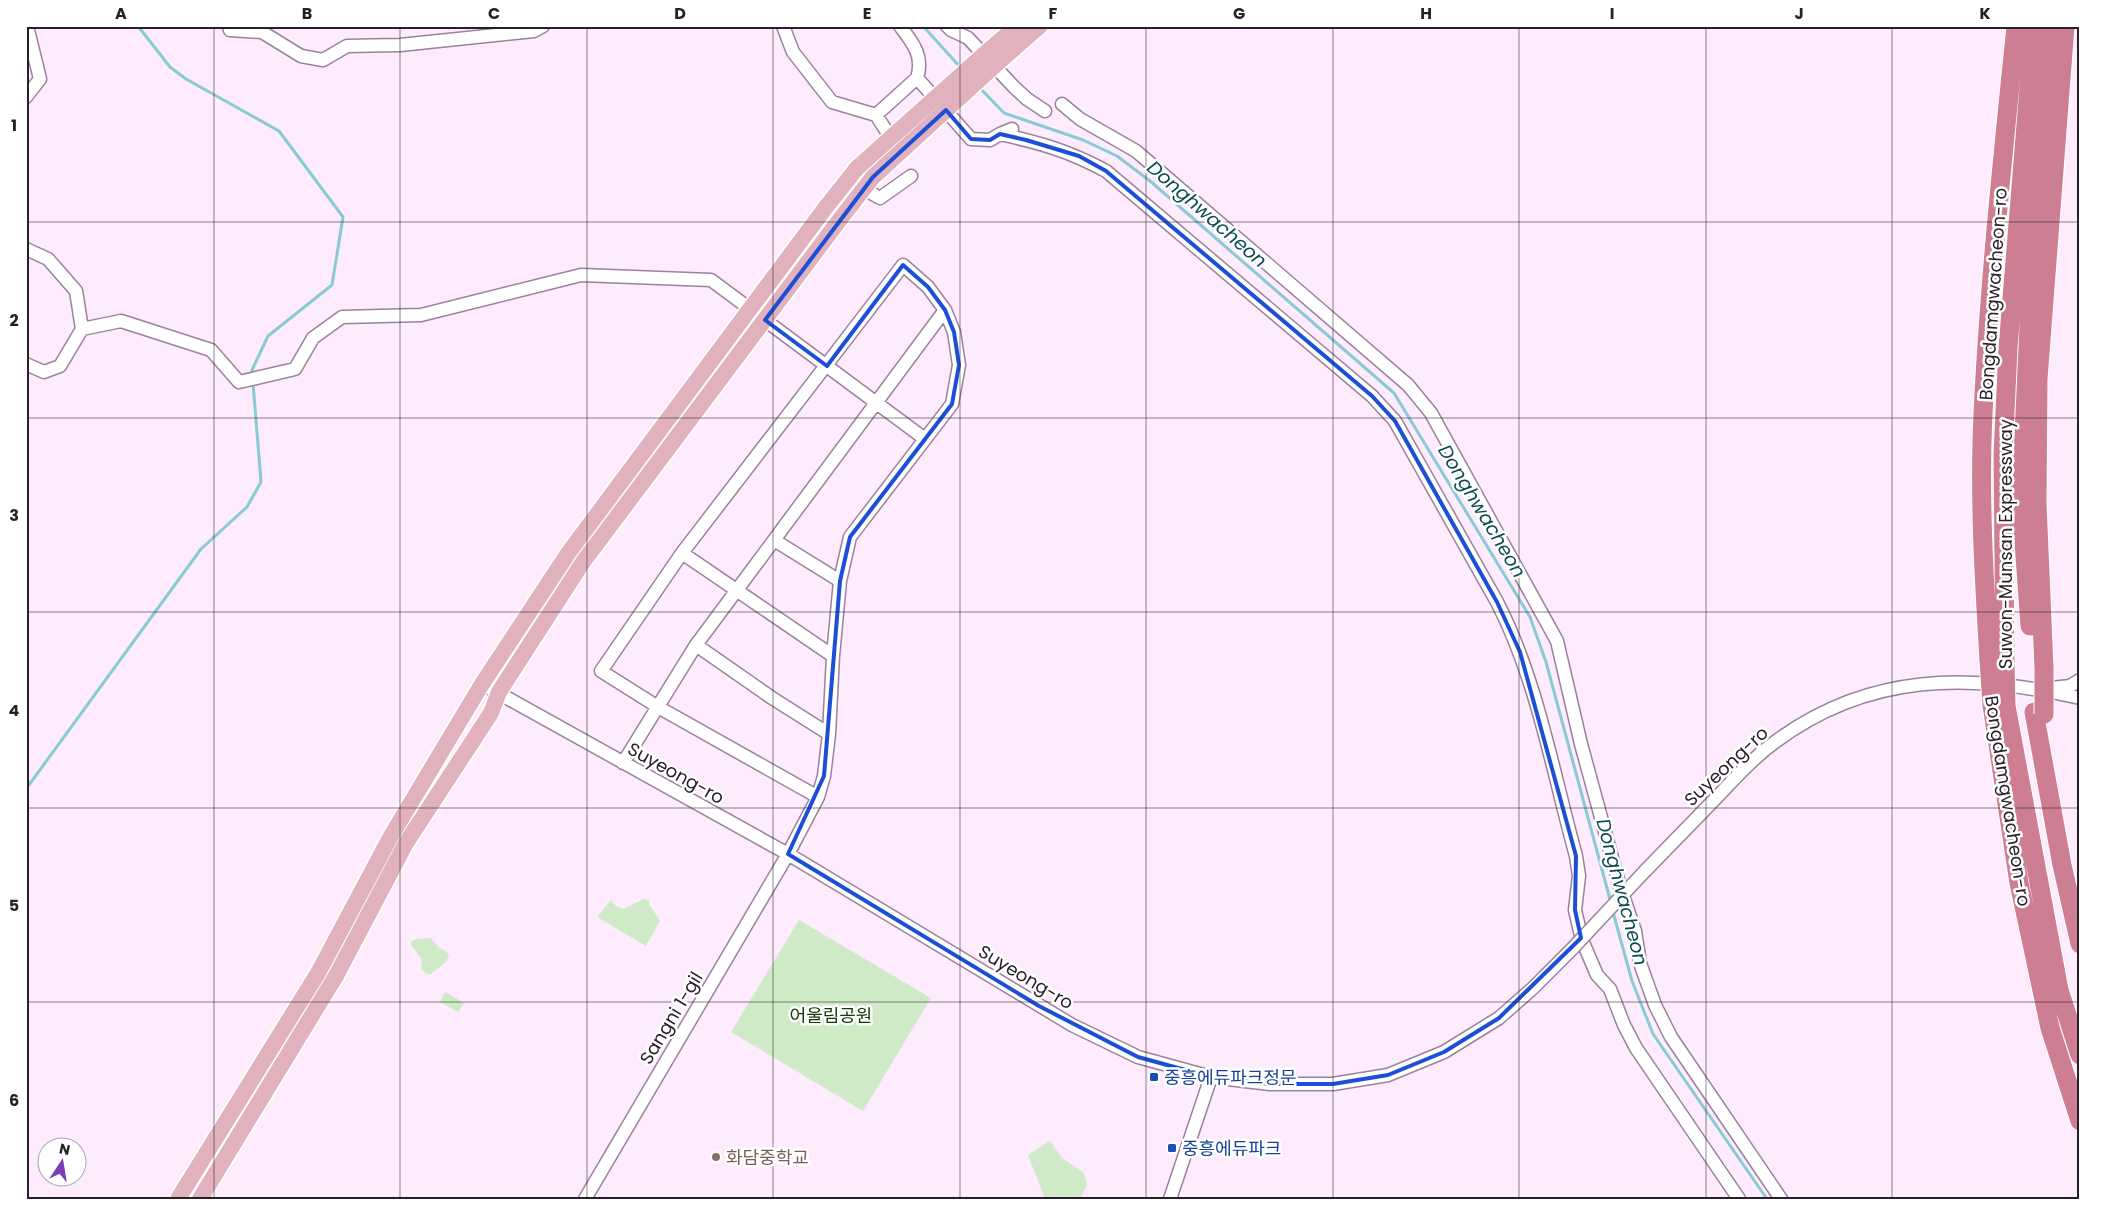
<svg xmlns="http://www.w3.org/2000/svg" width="2106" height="1225" viewBox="0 0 2106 1225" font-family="Poppins,'Noto Sans KR',sans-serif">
<rect width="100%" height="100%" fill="#feebfe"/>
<path fill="#cfeac6" d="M643,899L650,901L649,904L660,921L646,946L597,917L611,900L616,906L624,909Z
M799,920L931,998L863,1111L731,1032Z
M431,938L439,948L446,951L449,955L447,961L431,974H427L422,970L421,958L411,945V942L416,939Z
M445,992L464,1003L458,1012L440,1002Z
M1050,1141L1061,1157L1084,1173L1087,1185L1080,1199H1045L1044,1196L1028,1155Z"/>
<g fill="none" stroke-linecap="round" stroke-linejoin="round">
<path stroke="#88cbd2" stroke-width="3" d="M138,26L170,67L186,79L279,131L343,217L332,285L268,336L252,370L253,377
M923,26L961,68
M979,87L1004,113L1083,140L1117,156L1150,181L1394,393L1530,617L1546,662L1611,903
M26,789L201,549L247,507L261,482L253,383
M1613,912L1632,981L1653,1034L1767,1199"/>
<defs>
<path id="minor" d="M229,26L230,30L262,32L301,56L323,60L347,46L400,45L534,31L543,26
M783,26L793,52L832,102L876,115L891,138
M900,26C913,43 924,56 917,78L971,139L990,140L1000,134
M947,26L951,30L968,38L1014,87L1027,99L1045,111
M26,97L40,79L27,26
M1062,104L1080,119L1136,151L1408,385L1431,413L1557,641L1581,744L1620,887L1635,931L1640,963L1655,1005L1671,1037L1781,1199
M876,115L917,78
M1012,129L1000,134C1041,143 1069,151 1106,171L1372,396L1395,421L1497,602C1537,679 1553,773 1576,856L1579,876L1575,910L1582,940L1597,975L1610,989L1624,1025L1636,1048L1739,1199
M864,189L880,198L911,176
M26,249L48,259L76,291L82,329
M26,364L44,372L60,366L82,329L121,321L211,350L239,382L295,369L313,338L342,317L421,315L581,275L711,280L925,439
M774,540L840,581
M682,553L833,656
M696,645L772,698L829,734
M482,684L788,854L1072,1025L1138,1057L1211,1077L1270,1084H1333L1388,1075L1444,1052L1499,1018L1533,988L1573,948
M2052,688L2070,686L2080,680
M623,763L696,645L945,310
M1645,871C1669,846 1693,822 1717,797C1735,778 1753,758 1775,742C1869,672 1970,673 2080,698
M585,1199L788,854L818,797L824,776L829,734L833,656L840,581L850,537L952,404L959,365L954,332L945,310L928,287L903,265L682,553L601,671L658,707L818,797
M1170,1199L1211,1077"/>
<path id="major" d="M990,49L1017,26
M1001,60L1040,26
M178,1199L318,973L391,836L482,684L569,552L826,207L857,168L933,100
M200,1199L336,976L406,843L491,713L499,692L583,562L841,218L873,177L945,111"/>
<path id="highway" d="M2030,626L2021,500L2030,305L2049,26
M1989,660C1984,578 1979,496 1983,414C1989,285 2003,155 2016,26
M2005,662L2003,455L2008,348L2034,26
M2044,668L2037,503L2038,379L2065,26
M1992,705L2019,883L2050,1028L2080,1121
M2006,706L2059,990L2080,1055
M2034,712L2062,865L2080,944"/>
</defs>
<use href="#minor" stroke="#99839a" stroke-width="15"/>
<use href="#major" stroke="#fff" stroke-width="19"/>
<use href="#highway" stroke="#fff" stroke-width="21"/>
<use href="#minor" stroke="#fff" stroke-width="12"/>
<use href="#major" stroke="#e1b2be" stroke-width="16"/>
<use href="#highway" stroke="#cd7e93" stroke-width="19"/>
<defs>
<path id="minor-bridge" d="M1573,948L1645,871"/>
<path id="major-bridge" d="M933,100L990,49
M945,111L1001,60"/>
<path id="highway-bridge" d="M1989,660L1992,705
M2005,662L2006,706
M2044,714V668"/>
</defs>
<use href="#minor-bridge" stroke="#99839a" stroke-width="15" stroke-linecap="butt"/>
<use href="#major-bridge" stroke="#fff" stroke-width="19" stroke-linecap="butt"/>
<use href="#highway-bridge" stroke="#fff" stroke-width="21" stroke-linecap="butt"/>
<use href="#minor-bridge" stroke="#fff" stroke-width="12"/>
<use href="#major-bridge" stroke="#e1b2be" stroke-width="16"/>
<use href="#highway-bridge" stroke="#cd7e93" stroke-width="19"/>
</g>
<path fill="none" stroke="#1d4ed8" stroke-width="4" stroke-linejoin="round" d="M946,110L971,139L990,140L1000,134L1026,140L1079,156L1106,171L1372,396L1395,421L1497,602L1520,652L1576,856L1575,910L1581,938L1499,1018L1444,1052L1388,1075L1333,1084H1270L1211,1077L1138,1057L1039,1006L788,854L824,776L840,581L850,537L952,404L959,365L954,332L945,310L928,287L903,265L827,366L765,320L873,177Z"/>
<path fill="none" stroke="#282029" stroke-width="1" stroke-opacity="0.55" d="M214,26V1199M400,26V1199M587,26V1199M773,26V1199M960,26V1199M1146,26V1199M1333,26V1199M1519,26V1199M1706,26V1199M1892,26V1199M26,222H2080M26,418H2080M26,612H2080M26,808H2080M26,1002H2080"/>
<g fill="#1a4fb4" stroke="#fff" stroke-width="2">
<rect x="1149" y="1072" width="10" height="10" rx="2.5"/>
<rect x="1167" y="1143" width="10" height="10" rx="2.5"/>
</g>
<circle fill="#8d6e63" stroke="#fff" stroke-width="2" cx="716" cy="1157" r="5"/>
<g text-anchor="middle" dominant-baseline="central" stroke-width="5" stroke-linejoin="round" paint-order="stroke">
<g font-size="18" fill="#282029" stroke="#fff">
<text transform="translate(1993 294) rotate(-86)">Bongdamgwacheon-ro</text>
<text transform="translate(2005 544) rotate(-90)">Suwon-Munsan Expressway</text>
<text transform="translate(1726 766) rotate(-43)">Suyeong-ro</text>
<text transform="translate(676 773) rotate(29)">Suyeong-ro</text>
<text transform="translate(2008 801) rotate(81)">Bongdamgwacheon-ro</text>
<text transform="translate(1026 977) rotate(31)">Suyeong-ro</text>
<text transform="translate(671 1018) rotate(-59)">Sangni 1-gil</text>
</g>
<g font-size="18" fill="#173609" stroke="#fff">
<text x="831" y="1015">어울림공원</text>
</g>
<g font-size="18" fill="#164399" stroke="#fff" text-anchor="start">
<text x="1164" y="1077">중흥에듀파크정문</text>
<text x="1182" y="1148">중흥에듀파크</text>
</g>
<g font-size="18" fill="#785e54" stroke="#fff" text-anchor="start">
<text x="726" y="1157">화담중학교</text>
</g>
<g font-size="19" font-style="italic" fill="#0e4b51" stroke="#fff">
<text transform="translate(1207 214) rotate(41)">Donghwacheon</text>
<text transform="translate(1482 511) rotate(59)">Donghwacheon</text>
<text transform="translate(1622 892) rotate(75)">Donghwacheon</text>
</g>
</g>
<rect width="2106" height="1225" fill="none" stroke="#ffffff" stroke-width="55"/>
<g transform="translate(62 1162) rotate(12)"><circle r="24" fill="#ffffff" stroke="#a9a6a9"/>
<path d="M0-4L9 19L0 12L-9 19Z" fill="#7b3eb4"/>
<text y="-8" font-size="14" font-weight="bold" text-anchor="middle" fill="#282029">N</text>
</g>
<rect x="28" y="28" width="2050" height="1170" fill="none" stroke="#282029" stroke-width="2"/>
<g font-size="16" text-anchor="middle" font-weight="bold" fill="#282029">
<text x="121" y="19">A</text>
<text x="307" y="19">B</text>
<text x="494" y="19">C</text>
<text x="680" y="19">D</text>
<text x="867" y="19">E</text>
<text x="1053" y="19">F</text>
<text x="1239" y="19">G</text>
<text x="1426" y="19">H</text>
<text x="1612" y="19">I</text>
<text x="1799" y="19">J</text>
<text x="1985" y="19">K</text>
<text x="14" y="131">1</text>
<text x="14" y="326">2</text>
<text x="14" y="521">3</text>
<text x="14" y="716">4</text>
<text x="14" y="911">5</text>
<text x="14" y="1106">6</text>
</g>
</svg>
